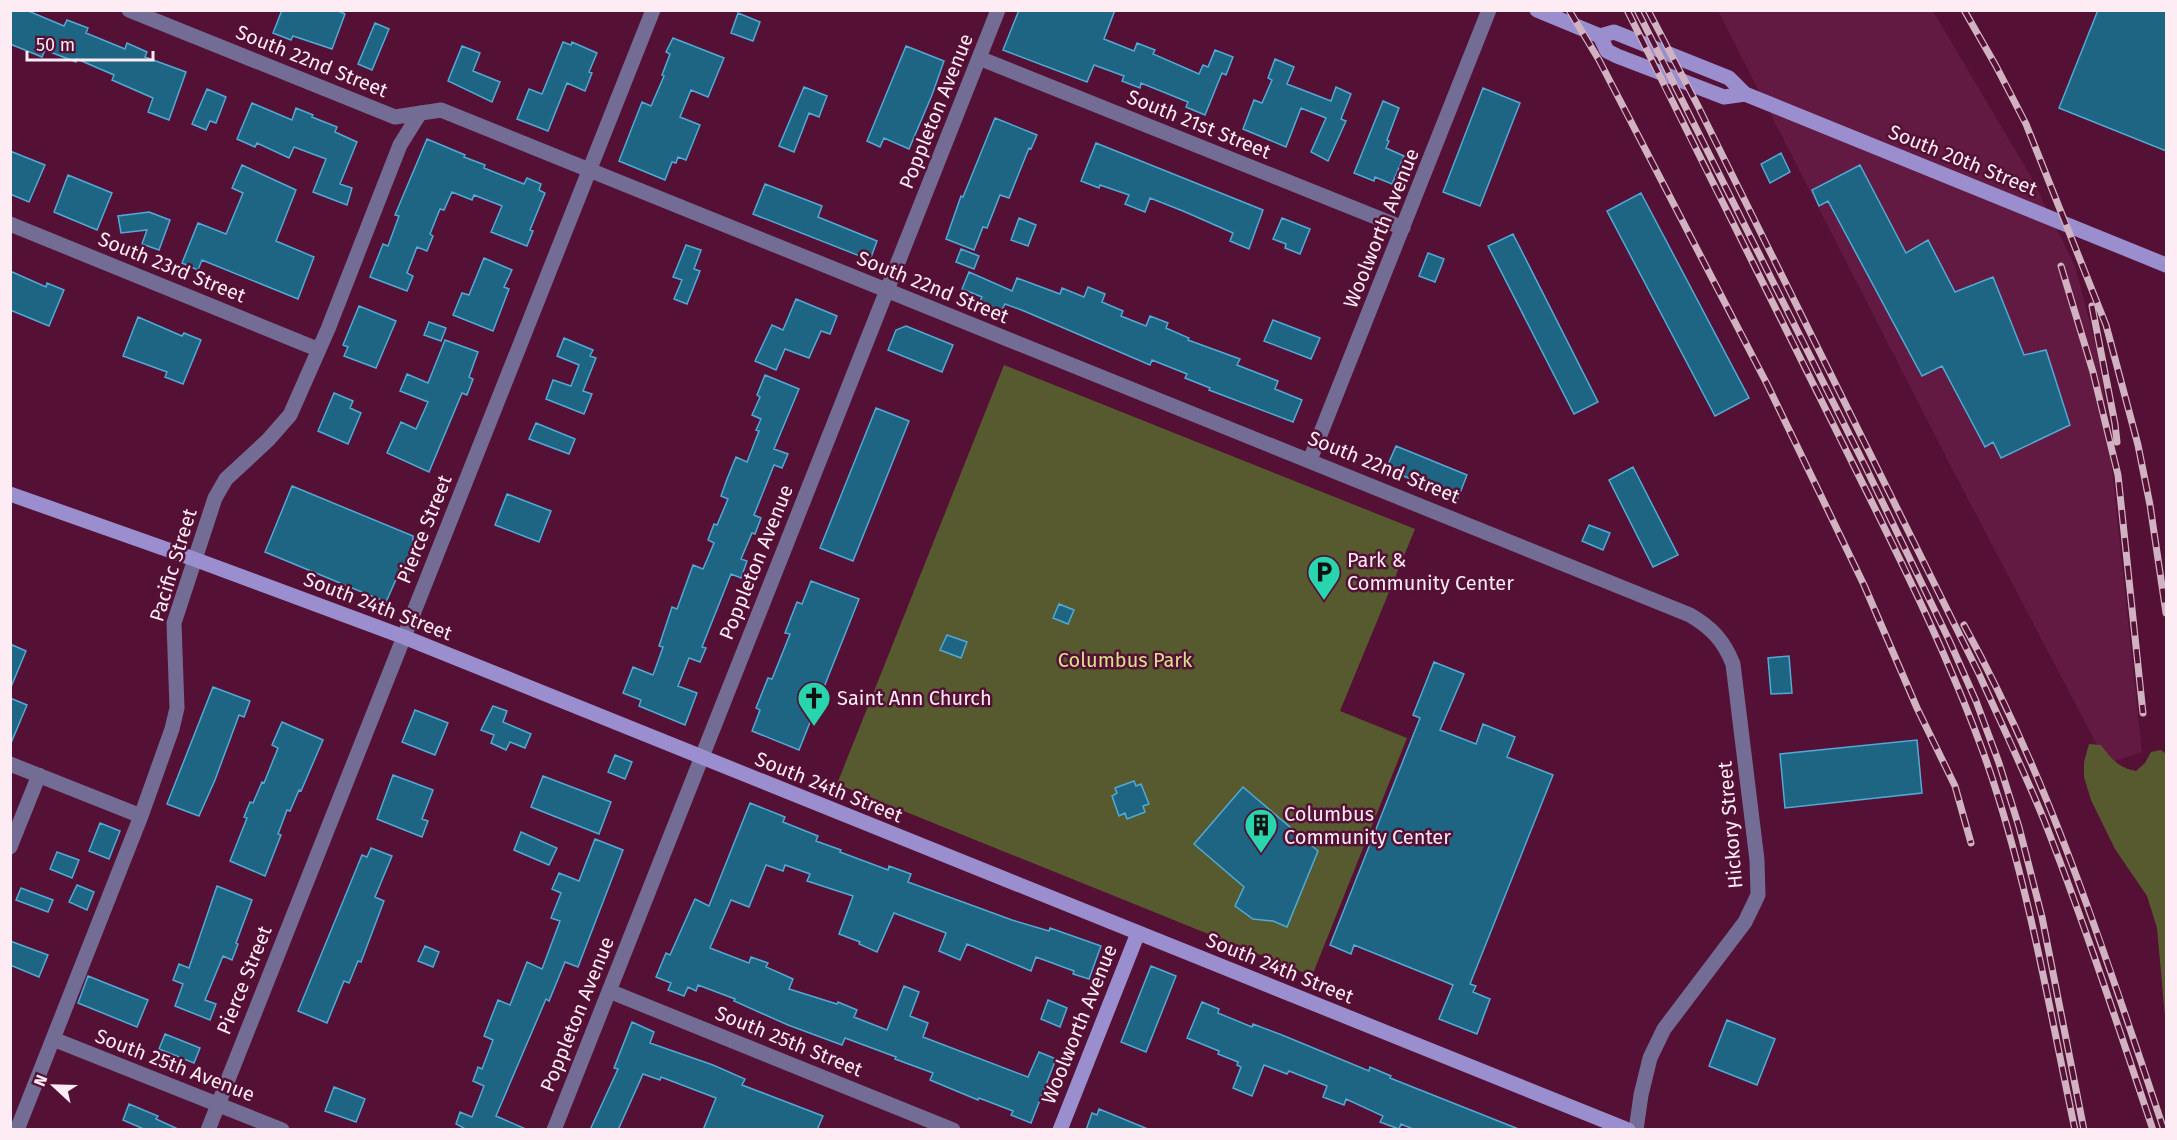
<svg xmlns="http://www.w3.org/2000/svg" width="2177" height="1140" viewBox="0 0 2177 1140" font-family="'Fira Sans',sans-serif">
<rect width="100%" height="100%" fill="#541035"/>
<path fill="#631a42" d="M1718,11H1933L2030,175L2075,266L2097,350L2103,385L2142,752L2107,764L1948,461Z"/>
<path fill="#575a2f" d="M1004,365L1415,529L1340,711L1407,738L1312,976L837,784Z
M2089,744L2101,745C2111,759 2119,768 2136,771L2145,763L2151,752L2161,750L2166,754V1027L2157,928L2147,896L2115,849L2091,800L2084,777V762Z"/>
<path fill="#1e6584" stroke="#51aad5" stroke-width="1.5" d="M10,10H26L64,26L67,20L88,28L86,33L125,49L127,43L147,52L145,57L186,72L169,120L148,112L153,98L112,80L114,75L77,59L76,62L45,50L42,57L10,44Z
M282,10H336L345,14L332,49L293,36L291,40L273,33Z
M1019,10H1115L1104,39L1134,51L1137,43L1155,50L1153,54L1199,74L1203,65L1208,67L1215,50L1233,57L1226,75L1222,73L1205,115L1186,107L1188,102L1141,83L1140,88L1122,81L1124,76L1094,65L1087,82L1003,50Z
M2098,10H2166V151L2059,108Z
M738,13L760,22L753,41L731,33Z
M375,23L389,29L372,70L358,64Z
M673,38L724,58L708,97L691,90L680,117L700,125L686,160L678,157L676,163L672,162L665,180L619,161L642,102L651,106L664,76L662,75L670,54L666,52Z
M563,42L571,45L572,42L597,53L589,72L592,73L585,91L567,83L548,131L517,119L529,89L542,94Z
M462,46L480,53L473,71L500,82L492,102L448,81Z
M906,46L944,61L932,95L909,149L884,138L880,147L867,141Z
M1275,59L1294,67L1287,84L1331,101L1336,87L1351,94L1341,119L1346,121L1328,161L1311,152L1326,118L1301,108L1286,147L1243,129L1254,100L1262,103L1272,80L1268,78Z
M804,87L827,96L819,117L809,113L794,152L779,146Z
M1483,88L1520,103L1480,206L1443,192Z
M207,89L226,97L216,123L210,121L206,130L192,124Z
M1383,101L1399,108L1387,140L1389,141L1386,148L1404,156L1392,184L1375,177L1374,181L1354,173Z
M252,103L292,120L296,108L313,115L312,117L337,127L335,132L357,142L340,184L352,188L347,205L313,192L326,159L294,147L289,158L257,143L255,147L237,139Z
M995,118L1037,135L1031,149L1029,148L1009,198L1000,195L987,228L983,227L974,250L946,239L961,196L963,197Z
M427,139L465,155L464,157L485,165L484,168L524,184L527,178L541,184L539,190L545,193L530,230L533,231L527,246L491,232L502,206L474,195L472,200L452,192L444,210L440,209L430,234L433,236L427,251L417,247L407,273L413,276L407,291L370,277L383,244L388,246L399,216L395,215Z
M1096,143L1263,210L1249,249L1230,241L1233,233L1183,211L1150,198L1145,212L1125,204L1129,195L1100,185L1099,188L1081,181Z
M10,151L45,165L29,202L10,194Z
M1781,153L1790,172L1770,183L1761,164Z
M242,165L296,190L276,241L314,257L298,299L202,260L198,270L182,263L198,223L226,234L243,193L232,188Z
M1860,165L1906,253L1928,240L1955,292L1993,277L2024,355L2046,350L2070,425L2001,458L1993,442L1985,447L1942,366L1922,376L1828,201L1819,206L1812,190Z
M68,175L112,193L97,230L54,212Z
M765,184L822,206L818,217L877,241L870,260L753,214Z
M1641,193L1749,398L1715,416L1607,211Z
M149,212L170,220L159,250L142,244L147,230L121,233L118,216Z
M1019,218L1036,225L1028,246L1011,240Z
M1282,218L1310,229L1300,254L1285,248L1286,244L1273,239Z
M1513,234L1598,402L1574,414L1488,246Z
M686,245L701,250L694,269L700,271L687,304L674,299L682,280L673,277Z
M961,249L979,256L974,269L956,262Z
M1428,253L1444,259L1435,282L1419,276Z
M484,258L512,270L504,287L509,289L493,331L453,315L462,293L469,295Z
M10,271L46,287L47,283L64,290L49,326L10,310Z
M969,272L1012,291L1017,278L1060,294L1062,288L1084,297L1088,287L1105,294L1102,302L1123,311L1121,316L1146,326L1150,316L1168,323L1166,328L1189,338L1188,340L1240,359L1237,365L1278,381L1275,389L1302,400L1293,422L1209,390L1210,388L1185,378L1187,374L1152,360L1150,365L1024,311L1005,304L1001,312L979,303L982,297L962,289Z
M796,299L837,316L830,334L821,331L809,358L785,349L776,370L755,361L772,325L783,330Z
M359,306L396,321L376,368L344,356L348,347L343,345Z
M138,317L182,336L184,333L201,340L183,384L165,377L167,372L123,356Z
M1273,320L1320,338L1311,359L1264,341Z
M429,322L446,328L441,341L424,335Z
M906,326L953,345L942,372L888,350L896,330Z
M564,338L593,350L590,356L596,358L583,391L592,394L584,414L546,399L553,380L571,386L579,365L557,356Z
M445,340L478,352L469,377L473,379L467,395L462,393L429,472L387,453L401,422L416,429L428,402L400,391L407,374L428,383Z
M765,375L799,389L774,449L788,454L782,468L774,465L754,515L761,518L755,534L752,533L741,559L747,561L741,578L731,574L702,647L706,648L700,662L689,658L678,686L697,693L685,725L639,706L641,700L623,693L633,667L653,675L663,647L659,646L672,607L677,609L693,565L703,569L714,543L708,540L714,524L717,525L728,499L721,496L727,479L736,457L747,462L759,431L756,430L761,419L752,415L760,397L757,395Z
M334,393L353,401L350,408L361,413L348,444L318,431Z
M876,408L909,421L853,561L820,548Z
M536,423L575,439L569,454L529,439Z
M1396,446L1467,475L1458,498L1386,469Z
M1633,467L1678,555L1653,567L1609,480Z
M292,486L413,536V564L407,579L398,575L386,602L265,552Z
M507,494L551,511L539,542L495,525Z
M1589,525L1610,533L1603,550L1582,541Z
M811,581L859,599L799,750L752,731L760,710L756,708L768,678L772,679L790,634L785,633L797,602L802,604Z
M1059,604L1074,610L1068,624L1053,618Z
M947,635L967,642L961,658L940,650Z
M10,644L26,651L11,687H10Z
M1789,656L1792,693L1771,694L1768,658Z
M1434,662L1464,674L1440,730L1476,744L1483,724L1515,737L1507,757L1553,775L1470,984L1476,986L1473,992L1490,999L1477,1034L1439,1019L1453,985L1354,945L1351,954L1330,945L1420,718L1413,715Z
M213,687L250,701L244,717L239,715L215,780L199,816L167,804Z
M10,698L27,705L11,743H10Z
M493,706L507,711L503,722L531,734L525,748L510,742L506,750L491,743L494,735L481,730Z
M415,710L448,723L435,755L402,742Z
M282,722L323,740L301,791L299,790L290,811L287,810L278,834L281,835L265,876L230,861L247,818L244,817L250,802L253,803L262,782L264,783L278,748L272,745Z
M1917,740L1922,793L1785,808L1780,754Z
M615,755L632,762L625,779L608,772Z
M393,775L433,790L422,819L428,821L422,837L377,819Z
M543,776L611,802L599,834L531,807Z
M1134,781L1136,786L1141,784L1149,804L1143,806L1145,812L1127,819L1125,813L1119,816L1112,796L1117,793L1115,788Z
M1243,787L1318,851L1287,927L1273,921L1253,919L1235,906L1244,887L1194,844Z
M750,803L785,817L783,822L818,836L816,841L841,850L840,852L888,870L889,866L911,874L908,882L1012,920L1049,931L1050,928L1101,946L1089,979L1073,974L1074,971L1036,957L1031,971L967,944L960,960L939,951L946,933L894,913L877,952L859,944L860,942L839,934L853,896L807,881L810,874L785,865L783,871L766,865L749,907L731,900L710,948L749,963L751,957L768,963L766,967L793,979L789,989L837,1004L838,1002L857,1010L854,1017L887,1030L904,986L919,992L910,1016L928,1023L923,1037L1028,1077L1039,1052L1056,1059L1031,1123L1011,1115L1013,1111L979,1098L978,1100L930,1080L933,1073L895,1059L896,1057L845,1038L842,1045L788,1025L734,1001L735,999L698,985L696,991L688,987L684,996L668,990L671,983L656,977L666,953L670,955L695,899L709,906Z
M100,823L120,831L109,859L89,851Z
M521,832L557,848L549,865L514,850Z
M595,839L623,850L578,967L565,962L549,1001L546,999L496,1116L528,1130H467L456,1124L460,1112L472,1117L484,1086L473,1081L478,1067L482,1069L493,1040L484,1036L498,1000L510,1005L527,962L542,969L560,921L551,918L561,893L552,889L559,873L579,881Z
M371,848L392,856L375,897L384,901L361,962L358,961L349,983L344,981L327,1023L298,1011L362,855L367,857Z
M57,852L79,860L72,878L50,869Z
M77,885L94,892L87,910L69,902Z
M217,886L252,900L236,943L238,944L232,960L223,956L205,1000L216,1004L210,1020L175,1006L183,984L173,980L179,964L189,968Z
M21,888L53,900L48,912L16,900Z
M10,941L48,955L39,977L10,965Z
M425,946L439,952L433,967L418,961Z
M1151,966L1176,976L1146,1052L1121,1042Z
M88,976L148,1000L137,1027L78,1003Z
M1048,1000L1067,1008L1060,1027L1041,1019Z
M1202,1002L1219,1009L1218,1013L1252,1027L1253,1024L1282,1035L1369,1071L1370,1067L1391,1076L1390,1078L1521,1130H1415L1401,1124L1399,1129L1380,1122L1383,1116L1346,1099L1344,1105L1323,1097L1327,1086L1289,1071L1287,1074L1264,1065L1252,1096L1233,1088L1241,1067L1237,1065L1238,1062L1218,1054L1219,1051L1187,1038Z
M1727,1020L1775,1039L1757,1085L1709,1066Z
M632,1022L654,1032L650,1043L713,1065L745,1079L742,1085L823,1116L817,1130H703L716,1098L661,1077L660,1080L643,1074L618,1130H590L618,1069L614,1068Z
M165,1034L200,1048L194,1063L159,1049Z
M334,1087L365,1099L356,1122L325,1111Z
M129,1104L158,1116L156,1119L180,1130H146L123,1120Z
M1099,1109L1148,1129V1130H1086L1092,1113L1097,1115Z"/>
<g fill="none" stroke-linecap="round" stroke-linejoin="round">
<path stroke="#736c95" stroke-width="15" d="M129,10L395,117L441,110C856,280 1274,445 1690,615C1712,628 1724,641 1733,664L1757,860L1758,895L1745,922L1664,1029L1650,1058L1641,1095L1636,1130
M979,58L1403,228
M10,224L317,349
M1310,460L1489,10
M10,764L141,816
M10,847L39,775
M609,991L953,1130
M53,1039L282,1130
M17,1130L141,816L172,729L177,708L174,623L215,498L226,479L268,440L290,415L328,329L400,145L420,113
M208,1130L653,10
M554,1130L998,10"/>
<path stroke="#9a8ecf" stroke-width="15" d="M1537,10L1600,36L1614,32L1729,78L1745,94L2166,265
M1600,36L1607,51L1617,56L1724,97L1745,94
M10,494L194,559L404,637L1628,1130
M1060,1130L1138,933"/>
<defs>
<path id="rail" d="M1569,10L1599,60L1767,384L1864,585L1917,708L1955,786L1971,843
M1627,10C1697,152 1769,294 1839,436C1892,543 1947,650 1987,763C2028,881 2049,1007 2075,1130
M1637,10L1866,468L1949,640L1976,701L1999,763L2019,827L2042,917L2084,1130
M1648,10L1698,106L1979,674C2001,723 2024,771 2044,820C2084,922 2118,1026 2153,1130
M1964,10L1996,66L2026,124L2106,325L2138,445L2150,505L2166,613
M2061,266L2093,372L2118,475L2143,713
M2092,306L2115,424L2117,442
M1964,625C2052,785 2106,958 2164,1130"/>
</defs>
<use href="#rail" stroke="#d0b2c1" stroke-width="7"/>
<use href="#rail" stroke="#541035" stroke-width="4.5" stroke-dasharray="14" stroke-linecap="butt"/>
</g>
<defs>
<symbol id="parking-pin" viewBox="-11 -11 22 30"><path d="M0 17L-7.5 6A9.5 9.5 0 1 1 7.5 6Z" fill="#28d5ad" stroke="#541035"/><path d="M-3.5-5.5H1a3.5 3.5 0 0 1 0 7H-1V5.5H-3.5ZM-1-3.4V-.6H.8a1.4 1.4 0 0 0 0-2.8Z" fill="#111"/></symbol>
<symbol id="church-pin" viewBox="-11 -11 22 30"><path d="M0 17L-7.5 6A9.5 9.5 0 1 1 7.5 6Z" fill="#28d5ad" stroke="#541035"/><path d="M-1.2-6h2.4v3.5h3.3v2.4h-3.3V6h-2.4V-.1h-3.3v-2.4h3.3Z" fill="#111"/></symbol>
<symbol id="building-pin" viewBox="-11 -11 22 30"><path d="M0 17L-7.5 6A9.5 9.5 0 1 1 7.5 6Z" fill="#28d5ad" stroke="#541035"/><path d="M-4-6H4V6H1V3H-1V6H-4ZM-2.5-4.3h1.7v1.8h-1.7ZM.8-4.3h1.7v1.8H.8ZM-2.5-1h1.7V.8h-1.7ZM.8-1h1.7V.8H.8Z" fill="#111"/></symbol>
</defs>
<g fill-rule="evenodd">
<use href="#parking-pin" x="1305" y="553" width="38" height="52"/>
<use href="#church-pin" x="795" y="679" width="38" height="52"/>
<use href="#building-pin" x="1242" y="806" width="38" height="52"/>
</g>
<g text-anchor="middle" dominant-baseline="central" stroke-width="5" stroke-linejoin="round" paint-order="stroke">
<g font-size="20" fill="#fdecf3" stroke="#541035">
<text transform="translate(312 61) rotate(22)">South 22nd Street</text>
<text transform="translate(936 111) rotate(-68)">Poppleton Avenue</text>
<text transform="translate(1199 124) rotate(22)">South 21st Street</text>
<text transform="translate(1963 160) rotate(22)">South 20th Street</text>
<text transform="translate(1381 228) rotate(-68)">Woolworth Avenue</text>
<text transform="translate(172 267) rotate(22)">South 23rd Street</text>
<text transform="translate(933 287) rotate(22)">South 22nd Street</text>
<text transform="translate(1384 467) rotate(22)">South 22nd Street</text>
<text transform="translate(424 529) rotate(-68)">Pierce Street</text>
<text transform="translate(756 562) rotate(-68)">Poppleton Avenue</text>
<text transform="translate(173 565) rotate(-73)">Pacific Street</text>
<text transform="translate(378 606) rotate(21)">South 24th Street</text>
<text transform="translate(829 787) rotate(22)">South 24th Street</text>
<text transform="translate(1730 825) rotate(-95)">Hickory Street</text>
<text transform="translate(1280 968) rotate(22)">South 24th Street</text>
<text transform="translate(244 980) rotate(-68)">Pierce Street</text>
<text transform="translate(577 1014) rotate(-68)">Poppleton Avenue</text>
<text transform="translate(1079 1024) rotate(-68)">Woolworth Avenue</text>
<text transform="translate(789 1041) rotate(22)">South 25th Street</text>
<text transform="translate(175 1065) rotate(21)">South 25th Avenue</text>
</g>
<g font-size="20" fill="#fdecf3" stroke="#541035" text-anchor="start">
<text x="1347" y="560">Park &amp;<tspan x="1347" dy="23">Community Center</tspan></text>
<text x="837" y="698">Saint Ann Church</text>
<text x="1284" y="814">Columbus<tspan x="1284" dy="23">Community Center</tspan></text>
</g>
<g font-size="20" fill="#dae089" stroke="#541035">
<text x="1125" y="660">Columbus Park</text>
</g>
</g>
<rect width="2177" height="1140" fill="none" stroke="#fdecf3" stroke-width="24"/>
<g transform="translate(54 1086) rotate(292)" stroke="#541035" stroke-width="4.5" paint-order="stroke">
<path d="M0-4.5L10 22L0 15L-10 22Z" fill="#fdecf3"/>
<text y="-9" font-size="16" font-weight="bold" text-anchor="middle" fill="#fdecf3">N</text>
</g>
<path d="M27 51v9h126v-9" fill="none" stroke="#fdecf3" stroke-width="3"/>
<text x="36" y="51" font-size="18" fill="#fdecf3" stroke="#541035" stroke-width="4.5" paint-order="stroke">50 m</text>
</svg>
